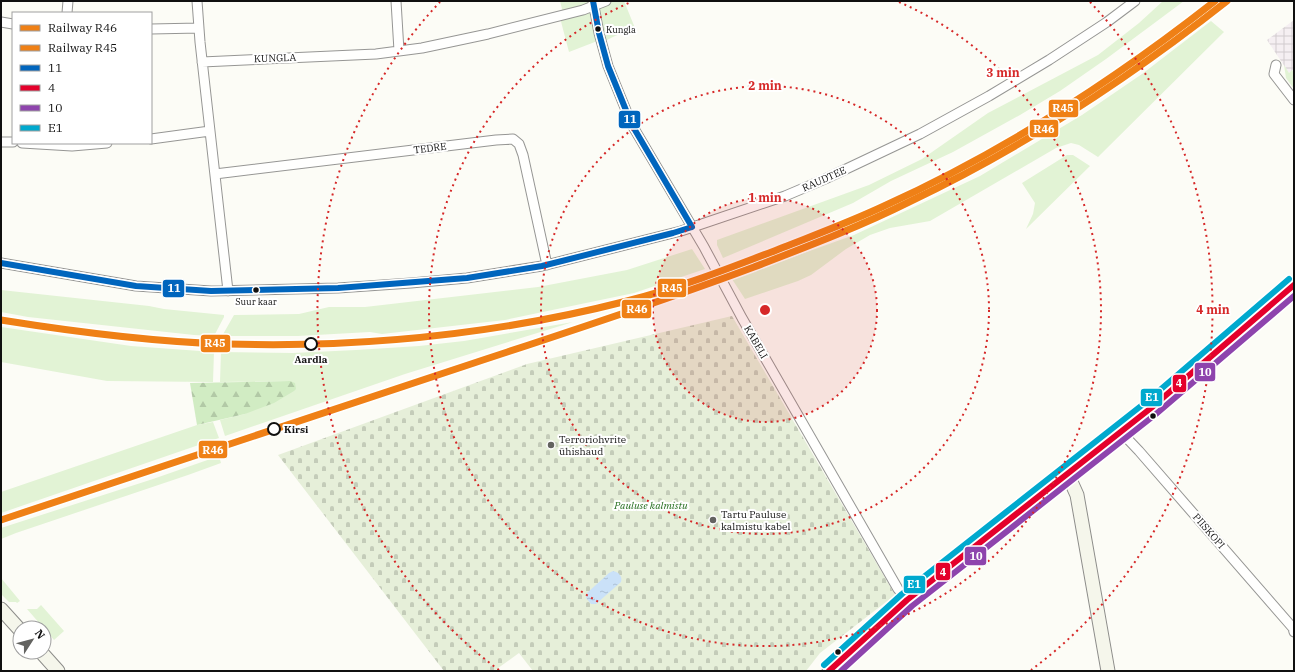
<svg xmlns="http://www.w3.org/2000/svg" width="1295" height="672" viewBox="0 0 1295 672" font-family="'IBM Plex Serif',serif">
<defs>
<pattern id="industrial-grid" width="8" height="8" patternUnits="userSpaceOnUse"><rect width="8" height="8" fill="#f5eff2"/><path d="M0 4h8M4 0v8" fill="none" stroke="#d1ccce"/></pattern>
<pattern id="forest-firs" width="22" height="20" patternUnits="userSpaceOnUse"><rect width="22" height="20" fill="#d1ecc3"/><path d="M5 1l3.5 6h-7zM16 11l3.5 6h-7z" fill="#b2c9a6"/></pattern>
<pattern id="cemetery-stones" width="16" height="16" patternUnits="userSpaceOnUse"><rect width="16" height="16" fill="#e6efd9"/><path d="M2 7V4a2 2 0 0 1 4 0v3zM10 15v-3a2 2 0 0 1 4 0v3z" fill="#c4ccb9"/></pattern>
<pattern id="water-ripples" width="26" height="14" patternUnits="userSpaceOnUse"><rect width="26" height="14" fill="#cae1f8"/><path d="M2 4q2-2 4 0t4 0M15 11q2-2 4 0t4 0" fill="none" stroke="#acc0d4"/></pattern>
</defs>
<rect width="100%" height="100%" fill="#fcfcf6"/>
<path fill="url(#industrial-grid)" d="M1294,20V69L1289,73L1267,40Z"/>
<path fill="#e2f3d5" d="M560,1H624L635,28L615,36L601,43L600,40L569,52L559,14L563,13Z
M1163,1H1184L1106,59L1060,91L1020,115L953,152L891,181L853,203L723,258L717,245V240L869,185L922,159L988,113L1098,55L1139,23Z
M1211,21L1224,32L1098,157L1079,145L1071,143L1056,148L930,221L890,228L870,235L846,249L811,275L798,281L745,299L732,279L854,235L980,176L1082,115L1142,74Z
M1284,65L1289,73L1292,70L1294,73V89L1286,78Z
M1067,155H1073L1090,166L1026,229L1033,214L1035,203L1022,183Z
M692,249L705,269L634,293L505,320L382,334L370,332L298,336H222L234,315L299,314L329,307H365L538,287L627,270Z
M1,290L149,306L164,309L224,315V317L214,336L194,335L28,317L1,312Z
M573,322L405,374L225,436L220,420L245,414L290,381L220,382L221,352L293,353L356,350L419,346L464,341Z
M1,327L131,346L214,352L213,382L107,381L1,362Z
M213,422L219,438L1,513V492L197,425Z
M219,456L221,463L188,475L16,533L1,539V528L153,479Z
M1,578L20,601L17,603L16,602H9L1,594Z
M41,605L64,631L54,640L27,609H37Z"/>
<path fill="url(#forest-firs)" d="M290,381L295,383L296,389L294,391L274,403L245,414L197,425L190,383Z"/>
<path fill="url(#cemetery-stones)" d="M732,316L895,595L820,653L806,671H533L519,653L494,671H444L278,455L527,364Z"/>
<path fill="url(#water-ripples)" d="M613,571C618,572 623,576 621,582L596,604H591L586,598L587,593L609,573Z"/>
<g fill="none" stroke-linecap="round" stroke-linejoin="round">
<defs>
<path id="street" d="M197,1L200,42L228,291
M396,1L399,51
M593,1L599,33L608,66L632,125L704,247L742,318L898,589L907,600
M67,13L68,1
M1,22L13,24
M151,29L199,28
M202,62L376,54L422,48L488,34L583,10L606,1
M1276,65L1274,74L1294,100
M151,139L210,131
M1,142H13
M22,143L72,146L107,143
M215,174L496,140L513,139L519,144L523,155L547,265
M1,263L136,286L211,291L338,288L411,283L467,278L542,266L681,231L785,196L825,179L920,134L989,96L1049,60L1107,22L1135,1
M1121,432L1139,451L1293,628L1294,632"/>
<path id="secondary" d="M1068,475L1077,495L1108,671
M1,609L20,630
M41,652L58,671
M829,671L907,600L958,559L1049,489L1151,408L1294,285"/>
</defs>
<use href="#street" stroke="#969694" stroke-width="11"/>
<use href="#secondary" stroke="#8d8d8a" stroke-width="15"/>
<use href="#street" stroke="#fffffe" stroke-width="9"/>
<use href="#secondary" stroke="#f5f6eb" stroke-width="13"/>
<defs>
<path id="bus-1" d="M593,1L599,33L608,66L632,125L692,227
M1,263L136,286L211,291L338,288L467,278L542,266L673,233L692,227"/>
<path id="bus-2" d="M829,671L907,600L1151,408L1294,285"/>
<path id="bus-3" d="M841,671L912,606L1156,414L1294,296"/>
<path id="bus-4" d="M824,665L902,594L1146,402L1289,279"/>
</defs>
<use href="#bus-1" stroke="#fff" stroke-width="9"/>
<use href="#bus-2" stroke="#fff" stroke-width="9"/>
<use href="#bus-3" stroke="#fff" stroke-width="9"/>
<use href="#bus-4" stroke="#fff" stroke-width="9"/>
<use href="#bus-1" stroke="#0065bd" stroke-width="6"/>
<use href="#bus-2" stroke="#e4002b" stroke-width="6"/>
<use href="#bus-3" stroke="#8e44ad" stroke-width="6"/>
<use href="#bus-4" stroke="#00a9ce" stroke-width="6"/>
<defs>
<path id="rail-1" d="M1,520C159,468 316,415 474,363C568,332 661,302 754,267C806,247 859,227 909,202C1023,148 1128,79 1227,1"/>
<path id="rail-2" d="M1,320C76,332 151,342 227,344C361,348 498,334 627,301C682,287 735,266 787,246C820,233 852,221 884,206C1003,152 1112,82 1215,1"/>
</defs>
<use href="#rail-1" stroke="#fff" stroke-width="10"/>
<use href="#rail-2" stroke="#fff" stroke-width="10"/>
<use href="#rail-1" stroke="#ef8016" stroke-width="7"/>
<use href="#rail-2" stroke="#ef8016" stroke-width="7"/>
</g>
<circle cx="765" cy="310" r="112" fill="#d62828" fill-opacity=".12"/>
<g fill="none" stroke="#d62828" stroke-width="2" stroke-dasharray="2 4">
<circle cx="765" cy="310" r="112"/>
<circle cx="765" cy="310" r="224"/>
<path d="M899 2A336 336 0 1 1 631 2"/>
<path d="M499 670A448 448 0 0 1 440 2M1090 2A448 448 0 0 1 1031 670"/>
</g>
<g fill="#101010" stroke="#fff" stroke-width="1.5">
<circle cx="598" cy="29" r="3.5"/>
<circle cx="256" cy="290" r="3.5"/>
<circle cx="1153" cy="416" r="3.5"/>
<circle cx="838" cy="652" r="3.5"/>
</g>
<g fill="#fff" stroke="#101010" stroke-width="2">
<circle cx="311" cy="344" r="6"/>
<circle cx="274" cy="429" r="6"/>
</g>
<g fill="#636360" stroke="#fff" stroke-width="1.5">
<circle cx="551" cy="445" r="4"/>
<circle cx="713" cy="520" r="4"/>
</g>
<g text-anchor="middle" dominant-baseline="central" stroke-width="4" stroke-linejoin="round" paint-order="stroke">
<g font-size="9" fill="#101010" stroke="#fff" text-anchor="start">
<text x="606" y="29">Kungla</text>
<text x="256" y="301" text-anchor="middle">Suur kaar</text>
</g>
<g font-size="10" fill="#101010" stroke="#fff">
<text transform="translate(275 58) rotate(-2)">KUNGLA</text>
<text transform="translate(430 148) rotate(-7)">TEDRE</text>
<text transform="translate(824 179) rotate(-24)">RAUDTEE</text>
<text transform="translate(756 342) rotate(60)">KABELI</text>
<text transform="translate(1209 531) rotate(49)">PIISKOPI</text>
</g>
<g font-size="10" font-weight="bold" fill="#101010" stroke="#fff">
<text x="311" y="359">Aardla</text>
<text x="284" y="429" text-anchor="start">Kirsi</text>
</g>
<g font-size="10" fill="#101010" stroke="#fff" text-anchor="start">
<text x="559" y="439">Terroriohvrite<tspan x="559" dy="12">ühishaud</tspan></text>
<text x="721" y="514">Tartu Pauluse<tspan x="721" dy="12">kalmistu kabel</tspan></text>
</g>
<g font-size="10" font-style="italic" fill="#226c1c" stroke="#fff">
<text x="651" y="505">Pauluse kalmistu</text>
</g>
</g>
<circle cx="765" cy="310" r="6" fill="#d62828" stroke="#fff" stroke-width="2"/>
<g font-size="12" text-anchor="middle" font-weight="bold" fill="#d62828" stroke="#fff" stroke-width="4" stroke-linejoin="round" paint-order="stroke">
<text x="1003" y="77">3 min</text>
<text x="765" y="90">2 min</text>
<text x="765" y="202">1 min</text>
<text x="1213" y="314">4 min</text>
</g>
<g stroke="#fff" stroke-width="1.5">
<rect x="1048" y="99" width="31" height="19" rx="4" fill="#ef8016"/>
<rect x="618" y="110" width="23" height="19" rx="4" fill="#0065bd"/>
<rect x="1029" y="119" width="30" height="19" rx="4" fill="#ef8016"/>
<rect x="657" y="278" width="30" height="20" rx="4" fill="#ef8016"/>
<rect x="162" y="279" width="23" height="19" rx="4" fill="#0065bd"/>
<rect x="621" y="299" width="31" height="20" rx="4" fill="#ef8016"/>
<rect x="200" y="334" width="31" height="19" rx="4" fill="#ef8016"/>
<rect x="1194" y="362" width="22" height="20" rx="4" fill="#8e44ad"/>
<rect x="1172" y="374" width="15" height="19" rx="4" fill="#e4002b"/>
<rect x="1140" y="388" width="23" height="19" rx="4" fill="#00a9ce"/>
<rect x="198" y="440" width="30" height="19" rx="4" fill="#ef8016"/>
<rect x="964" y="546" width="23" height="20" rx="4" fill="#8e44ad"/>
<rect x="935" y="562" width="16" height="19" rx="4" fill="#e4002b"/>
<rect x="903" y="575" width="23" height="19" rx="4" fill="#00a9ce"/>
</g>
<g font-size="11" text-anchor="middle" font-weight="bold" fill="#fff">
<text x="1063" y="112">R45</text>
<text x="630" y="123">11</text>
<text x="1044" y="133">R46</text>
<text x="672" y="292">R45</text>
<text x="174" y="292">11</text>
<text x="637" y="313">R46</text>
<text x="215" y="347">R45</text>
<text x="1205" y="376">10</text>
<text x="1179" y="387">4</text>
<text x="1152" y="401">E1</text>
<text x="213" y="454">R46</text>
<text x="976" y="560">10</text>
<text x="943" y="576">4</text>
<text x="914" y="588">E1</text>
</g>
<rect width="1295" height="672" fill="none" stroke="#101010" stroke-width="4"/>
<rect x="12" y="12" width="140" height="132" fill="#ffffff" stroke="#9f9f9f"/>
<rect x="20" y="25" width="20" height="6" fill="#ef8016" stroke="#9f9f9f"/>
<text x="48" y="32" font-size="12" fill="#101010">Railway R46</text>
<rect x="20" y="45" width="20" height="6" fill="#ef8016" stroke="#9f9f9f"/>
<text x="48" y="52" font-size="12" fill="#101010">Railway R45</text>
<rect x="20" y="65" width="20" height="6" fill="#0065bd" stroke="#9f9f9f"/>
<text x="48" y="72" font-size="12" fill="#101010">11</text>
<rect x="20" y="85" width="20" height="6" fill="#e4002b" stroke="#9f9f9f"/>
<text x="48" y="92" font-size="12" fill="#101010">4</text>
<rect x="20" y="105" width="20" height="6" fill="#8e44ad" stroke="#9f9f9f"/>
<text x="48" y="112" font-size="12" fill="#101010">10</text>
<rect x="20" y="125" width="20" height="6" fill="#00a9ce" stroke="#9f9f9f"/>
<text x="48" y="132" font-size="12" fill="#101010">E1</text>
<g transform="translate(32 640) rotate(54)"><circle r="19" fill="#ffffff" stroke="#9f9f9f"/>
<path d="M0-3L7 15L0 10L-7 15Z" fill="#636360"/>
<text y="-6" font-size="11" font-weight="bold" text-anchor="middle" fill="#101010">N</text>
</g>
</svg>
